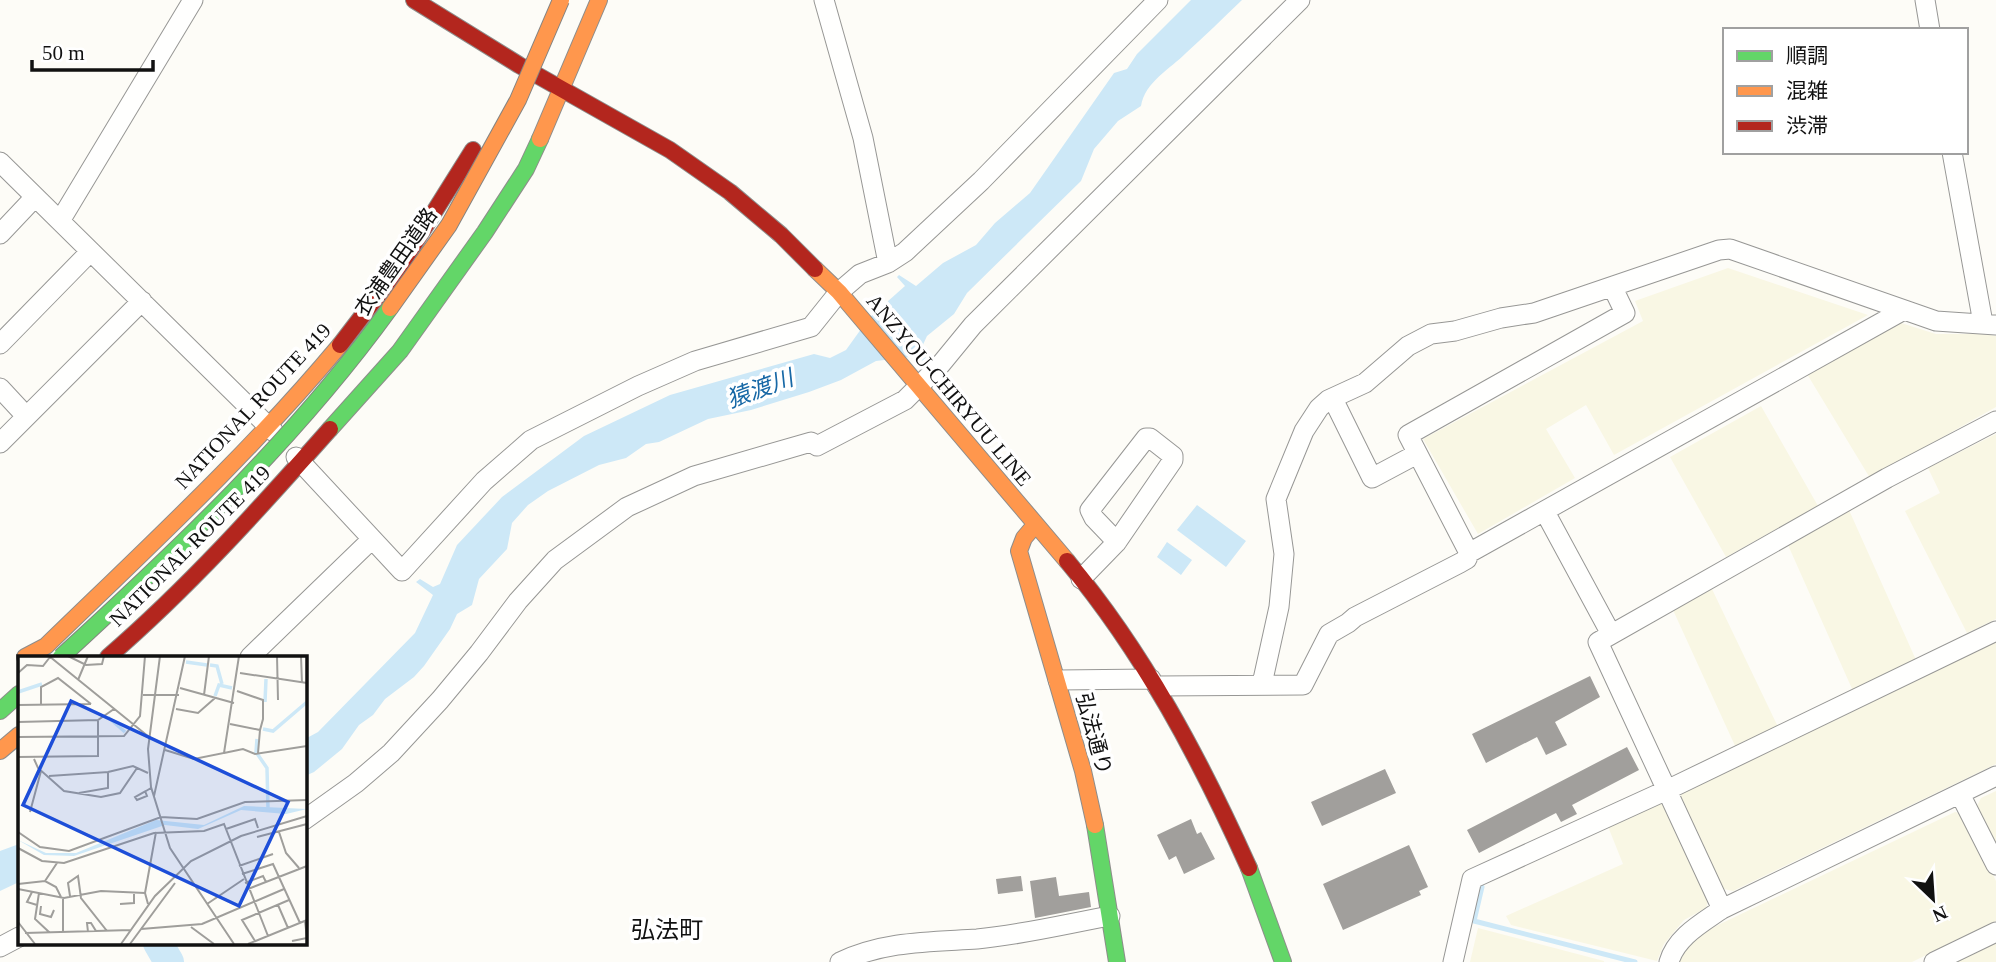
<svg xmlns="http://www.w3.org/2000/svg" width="1996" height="962" viewBox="0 0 1996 962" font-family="'Times New Roman','Noto Sans JP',serif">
<rect width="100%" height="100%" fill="#fdfcf7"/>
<path fill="#f9f7e4" d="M1728,268L1868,315L1614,455L1586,405L1546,429L1575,478L1478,534L1423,439L1643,321L1635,301Z
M1901,323L1936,334H1984L1996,336V407L1870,478L1807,374Z
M1761,406L1818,506L1726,557L1670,457Z
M1996,434V619L1967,633L1905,511L1940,493L1928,468Z
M1849,510L1916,660L1853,691L1788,545Z
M1711,587L1779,729L1736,748L1673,610Z
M1996,640V764L1733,891L1724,889L1679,799L1684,790Z
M1996,791V844L1977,806L1981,798Z
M1658,801L1665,806L1708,901L1706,908L1684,920L1664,944L1657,961L1511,925L1506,916L1623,864L1607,824Z
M1955,812L1963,814L1996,881V921L1912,962H1678L1681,954L1697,935Z
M1478,928L1604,961V962H1470Z
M1996,939V962H1949Z"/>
<path fill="#cde8f7" d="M1191,0H1242C1223,18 1205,36 1186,53C1170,69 1145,82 1141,106L1118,121L1094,149L1081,181L967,293L954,314L927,336L921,349L929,358L924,363L918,356L876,361L841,380L809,392L751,410L708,419L659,442L646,444L626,458L599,465L548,491L528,505L512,523L507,549L479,579L472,605L457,614L450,629L424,666L414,677L385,699L373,715L359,725L342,749L314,772L305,776V739L318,732L415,633L433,595L416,582L420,579L433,587L440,584L457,545L502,497L584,436L670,395L814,354L830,358L846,350L869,318L905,286L897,277L899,275L916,286L943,263L976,245L995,223L1030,193L1114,73L1127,69L1137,54Z
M1197,505L1246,541L1226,567L1177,530Z
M1167,542L1192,560L1181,575L1157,557Z
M19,844V882L0,891V851Z"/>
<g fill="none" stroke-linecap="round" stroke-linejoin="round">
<path stroke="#cde8f7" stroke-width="5" d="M1482,887L1474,921L1635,962"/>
<path stroke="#cde8f7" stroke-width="30" d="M158,943L169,962"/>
</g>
<path fill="#a19f9c" d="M1590,676L1600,697L1555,722L1567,745L1546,755L1537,737L1486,763L1472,734Z
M1627,747L1639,770L1572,805L1577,814L1561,822L1556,813L1479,853L1467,830Z
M1385,769L1396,793L1322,826L1311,802Z
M1191,819L1197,834L1201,832L1215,859L1184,874L1176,856L1169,860L1157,835Z
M1409,845L1428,887L1419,891L1421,895L1343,930L1323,884Z
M1021,876L1023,891L998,894L996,879Z
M1056,877L1059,896L1089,892L1091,907L1035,918L1030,881Z"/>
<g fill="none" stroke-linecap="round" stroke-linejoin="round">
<defs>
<path id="street" d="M824,0L863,138L888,263
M1925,0L1930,30
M1952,152L1983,323
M0,162L274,432
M60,221L193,0
M0,234L35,197
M1613,288L1625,313L1408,435L1469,553L1902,311
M0,344L90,252
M0,388L26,416
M1333,399L1372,478L1417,454
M0,443L142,301
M296,457L402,571L484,481L531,440L638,386L695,361L811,327L839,292L860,274L888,263L905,252L981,181L1158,0
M1545,512L1611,634
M1081,579L1116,543L1173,460V456L1150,438H1146L1090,510L1094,518L1117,542
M250,657L372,539
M1058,680L1151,679
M1262,684L1279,607L1284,554L1276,499L1304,431L1319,408L1328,400L1365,383L1408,346L1431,334L1455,331L1501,318L1534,313L1719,250L1730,249L1936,321L1996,325
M1157,686L1303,685L1329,634L1348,623L1355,617L1460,563L1467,559L1469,553
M1960,794L1996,865
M304,820L356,783L391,753L440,700L479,653L518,601L555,560L627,507L694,476L811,442L817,446L905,400L941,364L973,325L1300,0
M1722,909L1598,642L1887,478L1996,421
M0,947L19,937
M840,962C884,941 929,942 977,939C1021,935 1066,924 1110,916
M1453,962L1472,879L1667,790L1996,631
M1669,962C1676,937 1702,923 1722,909L1996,776
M1934,962L1996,932"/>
<path id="fast" d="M330,429L400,351L485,232L526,169L540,139
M0,711L19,694
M1095,825L1117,962
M1249,868L1283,962"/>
<path id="slow" d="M540,139L599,0
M815,269L839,292L1067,561
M1035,525L1024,538L1019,551L1083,771L1095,825
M25,657L46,646C147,548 250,453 340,345
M0,751L19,735"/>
<path id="jam" d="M414,0L519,65L670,150L730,192L781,235L815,269
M340,345L399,268L473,150
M1067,561C1144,653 1200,759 1249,868
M108,657C189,587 259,509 330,429"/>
</defs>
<use href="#street" stroke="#979795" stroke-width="21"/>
<use href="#fast" stroke="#8e8d8b" stroke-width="18"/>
<use href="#slow" stroke="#8e8d8b" stroke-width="18"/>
<use href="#jam" stroke="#8e8d8b" stroke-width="18"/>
<use href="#street" stroke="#fffffe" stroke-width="19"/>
<use href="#fast" stroke="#63d668" stroke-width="16"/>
<use href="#slow" stroke="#ff974d" stroke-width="16"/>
<use href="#jam" stroke="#b3261e" stroke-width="16"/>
<defs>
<path id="fast-bridge" d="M61,657C179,549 296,438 390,308"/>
<path id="slow-bridge" d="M390,308L449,225L518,100L561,0"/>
</defs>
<use href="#fast-bridge" stroke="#858482" stroke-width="18" stroke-linecap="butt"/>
<use href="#slow-bridge" stroke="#858482" stroke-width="18" stroke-linecap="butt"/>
<use href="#fast-bridge" stroke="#63d668" stroke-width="16"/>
<use href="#slow-bridge" stroke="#ff974d" stroke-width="16"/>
</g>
<g text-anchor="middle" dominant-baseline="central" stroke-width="7" stroke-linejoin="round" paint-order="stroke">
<g font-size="21" fill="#111" stroke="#fff">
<text transform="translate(396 262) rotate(-55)">衣浦豊田道路</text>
<text transform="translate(949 390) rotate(50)">ANZYOU-CHIRYUU LINE</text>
<text transform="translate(253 406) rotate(-47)">NATIONAL ROUTE 419</text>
<text transform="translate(190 546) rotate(-45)">NATIONAL ROUTE 419</text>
<text transform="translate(1094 734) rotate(75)">弘法通り</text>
</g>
<g font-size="23" font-style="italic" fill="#1768a6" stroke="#fff">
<text transform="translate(760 389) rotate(-20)">猿渡川</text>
</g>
<g font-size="24" fill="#111" stroke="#fff">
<text x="667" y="930">弘法町</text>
</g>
</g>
<g transform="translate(18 656)">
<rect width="289" height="289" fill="#fdfcf7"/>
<path d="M226,150L289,153L268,158L223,154L180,173L147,169L56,200L26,199L0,184L28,197H58L138,164L186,169Z" fill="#cde8f7"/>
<path fill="none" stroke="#cde8f7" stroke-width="3.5" d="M168,6L189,9M192,9L199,10L204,28M0,36L24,28M197,40L201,29L214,32M247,46L248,23M90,61L107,76M245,73L255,75L289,46M239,83L238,96L249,112L250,153"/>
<path fill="none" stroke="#9f9e9b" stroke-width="2" d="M31,0L131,81M50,0L68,9L84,8L86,0M142,0L130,93L133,131L152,192L216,288M259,0L260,44M283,0L284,28M0,17L9,9L25,10L32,1M222,17L289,27M60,24L70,0M162,32L216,47M125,39H161M186,39L191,0M23,48V31L40,22L73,48M0,49L73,48M158,53L180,57L197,42M0,66L80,64L96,53M212,68L242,74L245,63V44L219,35M0,81L106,80L122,60L127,0M147,94L176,103L206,97L221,0M206,97L225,93L237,98L289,90M240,97L242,74M0,101L80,100V64M16,103L20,112L46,135L83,141L102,137L119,112M90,116L115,110L130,117M31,120L90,116V132L61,137M127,135L129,140L119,144L117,141L128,135L133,132M136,140L167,0M12,156L23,115M208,173L237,163L240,172M0,176L22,191L51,195L143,161L179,163L227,146L289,144M261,176L268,197L281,212M239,181L289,168M0,192L24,205L46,207L136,177L186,175L206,168L250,280M221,210L255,198M224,218L255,208L282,267M27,225L39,207M227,227L245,220L248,226M0,228L27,225L38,231L43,241M0,233L46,242L83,235L127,237M230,233L289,210M14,236L9,246L19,249M21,237L17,263L31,276M52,240L50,227L60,220L63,242L89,275M45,241V276M102,248L116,247V238M130,248L127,237L138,176M189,248L226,223M260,249L270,272M23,250L22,258L33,261L36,254M0,266L17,288M173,271L196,288M123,273L184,268L266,233M70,276L69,267H73L78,275M7,277L113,274M237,285L224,264L271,244M274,285L289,282L287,265M103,288L137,240L173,205L223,180L289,160M112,288L157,227M230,288L289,264"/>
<path fill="#1d4ed8" fill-opacity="0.15" stroke="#1d4ed8" stroke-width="3.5" d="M53,45L270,146L221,250L5,149Z"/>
<rect width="289" height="289" fill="none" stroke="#111" stroke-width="3.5"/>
</g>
<rect x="1723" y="28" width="245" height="126" fill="#ffffff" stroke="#a0a0a0" stroke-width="2"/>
<rect x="1737" y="51" width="35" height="10" fill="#63d668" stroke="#a0a0a0" stroke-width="2"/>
<text x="1786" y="63" font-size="21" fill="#111111">順調</text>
<rect x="1737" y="86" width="35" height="10" fill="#ff974d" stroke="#a0a0a0" stroke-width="2"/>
<text x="1786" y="98" font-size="21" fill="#111111">混雑</text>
<rect x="1737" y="121" width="35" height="10" fill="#b3261e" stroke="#a0a0a0" stroke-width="2"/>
<text x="1786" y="133" font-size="21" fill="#111111">渋滞</text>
<g transform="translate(1933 899) rotate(155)" stroke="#ffffff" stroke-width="5" paint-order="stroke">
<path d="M0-5L12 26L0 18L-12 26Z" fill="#111111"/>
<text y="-10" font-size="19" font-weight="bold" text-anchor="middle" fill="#111111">N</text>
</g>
<path d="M32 60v10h121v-10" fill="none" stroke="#111111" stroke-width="3.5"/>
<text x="42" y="60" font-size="21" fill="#111111" stroke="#ffffff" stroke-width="5" paint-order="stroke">50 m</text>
</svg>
